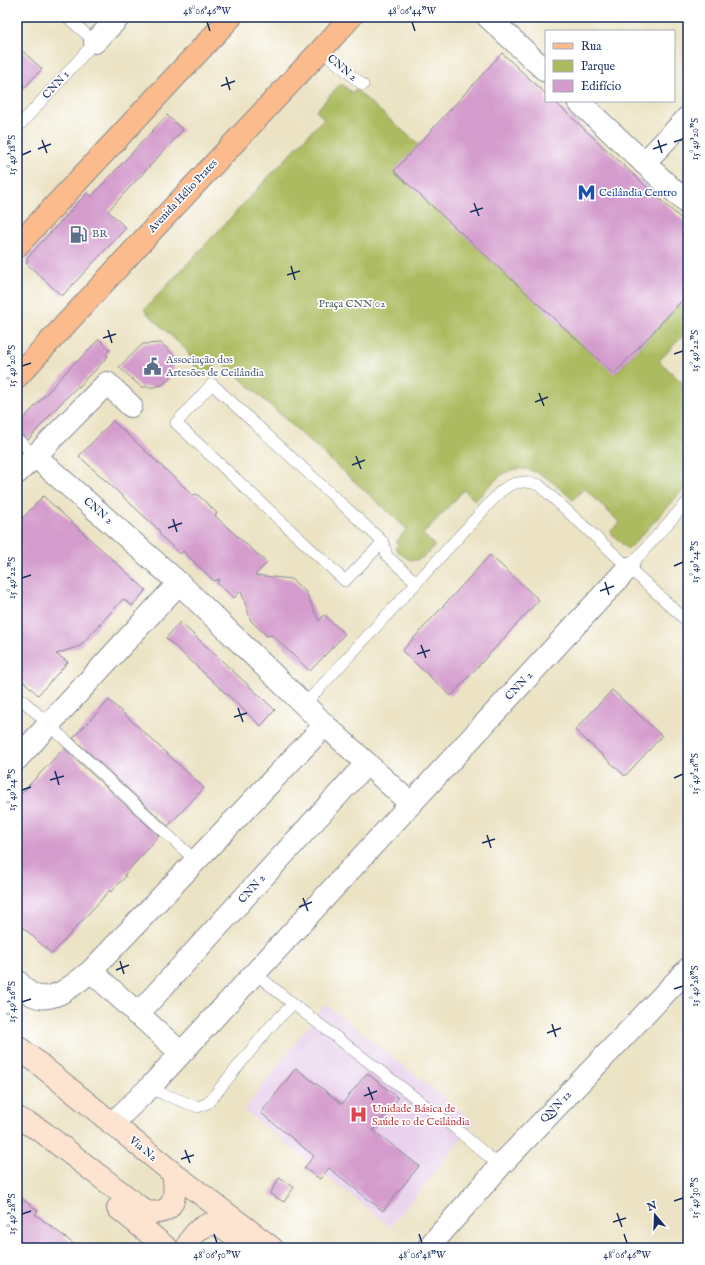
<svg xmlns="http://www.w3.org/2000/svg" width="705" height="1265" viewBox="0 0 705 1265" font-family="'IM FELL English',serif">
<rect width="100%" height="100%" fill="#fff"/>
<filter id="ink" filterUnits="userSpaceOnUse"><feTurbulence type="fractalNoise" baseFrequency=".025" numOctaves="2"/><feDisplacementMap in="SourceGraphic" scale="8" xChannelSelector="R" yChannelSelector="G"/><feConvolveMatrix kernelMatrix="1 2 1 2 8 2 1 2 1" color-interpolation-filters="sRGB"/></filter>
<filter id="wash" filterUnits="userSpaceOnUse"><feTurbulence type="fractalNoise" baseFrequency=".012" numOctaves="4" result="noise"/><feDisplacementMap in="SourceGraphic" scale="16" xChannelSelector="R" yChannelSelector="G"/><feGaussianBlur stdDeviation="0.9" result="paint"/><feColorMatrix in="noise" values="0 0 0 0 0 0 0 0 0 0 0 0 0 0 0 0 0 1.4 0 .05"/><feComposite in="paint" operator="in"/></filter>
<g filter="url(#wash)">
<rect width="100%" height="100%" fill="#ece3c4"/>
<path fill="#e9d2ed" d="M325,1004L475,1122L390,1227L244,1110Z"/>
<path fill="#acbb5e" stroke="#64755e" d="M341,83L352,93L355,89L419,145L397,170L617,372L680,304L688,312V330L659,361L688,388V485L628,550L610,532L620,523L584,488L573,500C553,482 528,456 500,476C491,483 483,493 475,501L464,490L423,534L435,546C420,562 412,567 395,548L399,544L396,542L407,529L220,360L205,376L194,365L187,351L144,310L324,118L316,111Z"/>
<g id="blocks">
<path fill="#d49ccd" d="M17,46L42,69L17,96Z
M502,53L546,94V101H554L688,225V294L614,374L394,171Z
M167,115L183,130L108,211L126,228L62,296L26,263L28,260L26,259L87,193L92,196Z
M99,339L110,350L106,354L108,356L90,376L89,375L79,387L78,386L60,404L28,440L21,434L17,432V426L76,361L77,362Z
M161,343L172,353L174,357V366L172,375L168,380L162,385L154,387H141L119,367L143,344Z
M113,421L193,495L197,494L217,513L215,516L267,563L255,575L291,579L306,592L319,621L324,615L345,634L310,671L272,635L267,636L251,621L241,591L234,598L217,583L220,579L214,581L183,551L180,554L160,535L159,530L79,456Z
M43,496L146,590L132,606L123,599L80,646L56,654L68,662L38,695L17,675V524Z
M490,555L539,600L451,696L402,651Z
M180,622L275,710L261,726L166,638Z
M612,690L662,736L625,776L575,730Z
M109,700L204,788L168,826L73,738Z
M64,748L159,836L124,875L126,876L111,892L110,890L52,954L17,922V798Z
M296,1068L342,1104L367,1073L398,1098L373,1130L419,1166L383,1211L329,1168L320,1179L304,1168L314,1156L261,1113Z
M279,1178L294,1187L284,1202L270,1194Z
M17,1195L38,1211L35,1214L79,1248H17Z"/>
</g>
</g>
<g filter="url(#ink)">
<use href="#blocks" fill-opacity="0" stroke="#848991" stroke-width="1"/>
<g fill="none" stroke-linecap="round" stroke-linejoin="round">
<defs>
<path id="service" d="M321,50L363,85
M17,128L95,42L67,17
M17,439L35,456
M383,542L345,581L176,423L212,384L383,542L387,556L417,583
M628,568L688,501
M17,695L196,861
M305,704L499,493C511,482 523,479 539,485L688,622
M293,1004L456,1129L500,1166
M150,1087L163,1094L198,1107L208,1103L270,1027L293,1004L255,973"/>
<path id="minor" d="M95,42L119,17
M644,163L688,117
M35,456L107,383L131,406
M17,473L35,456L179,583L325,725L411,804
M17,759L179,583
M17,981C21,985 26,991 31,994C52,1006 76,983 91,971
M137,1015L367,763
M181,1053L91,971L325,725
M112,1124L150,1087L628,568"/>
<path id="tertiary" d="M488,17L546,71
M578,101L688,204
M428,1248L500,1166L688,969"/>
<path id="secondary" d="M17,1046L173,1173L272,1248
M17,1118L40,1130L146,1212C175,1216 177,1196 173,1173
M118,1208L167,1248
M187,1248C191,1235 205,1219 220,1226C227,1229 235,1237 241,1241"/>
<path id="primary" d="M17,246L231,17
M17,377L157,225L321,50L351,17"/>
</defs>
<use href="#service" stroke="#848991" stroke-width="12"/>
<use href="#minor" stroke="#848991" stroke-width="24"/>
<use href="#tertiary" stroke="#848991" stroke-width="24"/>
<use href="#secondary" stroke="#848991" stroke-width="24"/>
<use href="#primary" stroke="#848991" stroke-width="24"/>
<use href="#service" stroke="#fff" stroke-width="11"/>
<use href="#minor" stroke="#fff" stroke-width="22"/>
<use href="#tertiary" stroke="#fff" stroke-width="22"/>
<use href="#secondary" stroke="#fde4d1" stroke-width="22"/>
<use href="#primary" stroke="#fbbb8c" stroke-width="22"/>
</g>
</g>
<path fill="none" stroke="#1b2f5e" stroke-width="1.5" d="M207,22L210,31M412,22L415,31M226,77L230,90M221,86L235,81M42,140L47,153M658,140L662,153M674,142L683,139M38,149L51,144M653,149L667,144M22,155L31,151M474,203L479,216M470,212L483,208M291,266L295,280M287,275L300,271M108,330L112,343M103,338L116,334M674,354L683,351M22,366L31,363M539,393L544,406M535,402L548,397M356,456L361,469M352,465L365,460M173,519L177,532M168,528L182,523M674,566L683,562M22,578L31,575M605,582L609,595M600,591L614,586M421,645L426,658M417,654L430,650M238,708L243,722M234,717L247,713M55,771L59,785M674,778L683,774M50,780L64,776M22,790L31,787M487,835L491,848M482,843L495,839M303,898L308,911M299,907L312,902M120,961L124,974M116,970L129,965M674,989L683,986M22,1002L31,999M552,1024L556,1037M547,1033L561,1028M368,1087L373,1100M364,1096L377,1091M185,1150L190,1163M181,1159L194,1155M674,1201L683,1198M617,1213L622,1227M22,1214L31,1211M613,1222L626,1218M214,1234L217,1243M419,1234L422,1243M624,1234L627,1243"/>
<defs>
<symbol id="metro-bare" viewBox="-9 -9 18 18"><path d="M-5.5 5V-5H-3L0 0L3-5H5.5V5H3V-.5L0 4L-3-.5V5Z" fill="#1a4fb4" stroke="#fff" stroke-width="2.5" paint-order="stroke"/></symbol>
<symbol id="fuel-bare" viewBox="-9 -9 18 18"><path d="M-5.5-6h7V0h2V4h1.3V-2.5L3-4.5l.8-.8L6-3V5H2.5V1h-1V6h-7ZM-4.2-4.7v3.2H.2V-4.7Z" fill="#5c6f8a" stroke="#fff" stroke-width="2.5" paint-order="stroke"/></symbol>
<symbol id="civic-bare" viewBox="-9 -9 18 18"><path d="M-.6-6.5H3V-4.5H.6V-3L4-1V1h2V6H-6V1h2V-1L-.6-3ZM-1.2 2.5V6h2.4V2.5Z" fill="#5c6f8a" stroke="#fff" stroke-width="2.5" paint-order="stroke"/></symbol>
<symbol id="hospital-bare" viewBox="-9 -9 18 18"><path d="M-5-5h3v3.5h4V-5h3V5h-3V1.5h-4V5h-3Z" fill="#e0444e" stroke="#fff" stroke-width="2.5" paint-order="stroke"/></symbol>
</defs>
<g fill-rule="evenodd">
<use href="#metro-bare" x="574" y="180" width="25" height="25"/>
<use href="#fuel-bare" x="66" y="222" width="25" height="25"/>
<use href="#civic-bare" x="140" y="354" width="25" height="25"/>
<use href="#hospital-bare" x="346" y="1102" width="25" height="25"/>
</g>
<g text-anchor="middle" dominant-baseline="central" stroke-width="3.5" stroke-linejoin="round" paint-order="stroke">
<g font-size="11" fill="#1b2f5e" stroke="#fff">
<text transform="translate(342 68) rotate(40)">CNN 2</text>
<text transform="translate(56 85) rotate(-48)">CNN 1</text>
<text transform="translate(183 196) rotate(-47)">Avenida Hélio Prates</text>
<text transform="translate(98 511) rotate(41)">CNN 2</text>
<text transform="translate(519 686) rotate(-47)">CNN 2</text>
<text transform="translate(252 889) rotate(-48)">CNN 2</text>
<text transform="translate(556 1107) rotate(-46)">QNN 12</text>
<text transform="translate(143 1149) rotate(39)">Via N2</text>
</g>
<g font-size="11" fill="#164399" stroke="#fff" text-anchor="start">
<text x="599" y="193">Ceilândia Centro</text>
</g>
<g font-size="11" fill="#4e5e75" stroke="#fff" text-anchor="start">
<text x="92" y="234">BR</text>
<text x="166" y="360">Associação dos<tspan x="166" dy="13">Artesões de Ceilândia</tspan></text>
</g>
<g font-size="11" fill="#4e605e" stroke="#fff">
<text x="352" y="304">Praça CNN 02</text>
</g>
<g font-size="11" fill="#be3a42" stroke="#fff" text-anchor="start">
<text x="372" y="1109">Unidade Básica de<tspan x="372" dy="13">Saúde 10 de Ceilândia</tspan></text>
</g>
</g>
<rect width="705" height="1265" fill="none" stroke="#fff" stroke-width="44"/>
<rect x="545" y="30" width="130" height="72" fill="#ffffff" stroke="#a4acbf"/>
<rect x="553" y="43" width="20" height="6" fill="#fbbb8c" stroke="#a4acbf"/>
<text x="581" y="50" font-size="12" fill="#1b2f5e">Rua</text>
<rect x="553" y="60" width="20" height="12" fill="#acbb5e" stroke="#a4acbf"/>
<text x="581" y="70" font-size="12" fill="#1b2f5e">Parque</text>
<rect x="553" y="80" width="20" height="12" fill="#d49ccd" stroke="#a4acbf"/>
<text x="581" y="90" font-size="12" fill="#1b2f5e">Edifício</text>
<g transform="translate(655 1215) rotate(341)" stroke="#ffffff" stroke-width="3" paint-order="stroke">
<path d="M0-3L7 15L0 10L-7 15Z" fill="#1b2f5e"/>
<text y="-6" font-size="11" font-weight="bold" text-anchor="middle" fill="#1b2f5e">N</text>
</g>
<rect x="22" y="22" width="661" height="1221" fill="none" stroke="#1b2f5e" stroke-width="1.5"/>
<g font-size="10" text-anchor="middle" fill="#1b2f5e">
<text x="207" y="14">48°06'46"W</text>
<text x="412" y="14">48°06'44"W</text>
<text transform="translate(694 139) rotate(-90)" y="4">15°49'20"S</text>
<text transform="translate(11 155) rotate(-90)" y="4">15°49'18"S</text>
<text transform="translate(694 351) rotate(-90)" y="4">15°49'22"S</text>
<text transform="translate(11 366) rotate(-90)" y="4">15°49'20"S</text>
<text transform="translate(694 562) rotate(-90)" y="4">15°49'24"S</text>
<text transform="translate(11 578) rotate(-90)" y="4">15°49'22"S</text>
<text transform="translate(694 774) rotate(-90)" y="4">15°49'26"S</text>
<text transform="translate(11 790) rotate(-90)" y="4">15°49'24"S</text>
<text transform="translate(694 986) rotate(-90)" y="4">15°49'28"S</text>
<text transform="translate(11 1002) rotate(-90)" y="4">15°49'26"S</text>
<text transform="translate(694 1198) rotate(-90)" y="4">15°49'30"S</text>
<text transform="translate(11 1214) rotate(-90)" y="4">15°49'28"S</text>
<text x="217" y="1258">48°06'50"W</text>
<text x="422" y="1258">48°06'48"W</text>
<text x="627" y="1258">48°06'46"W</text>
</g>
</svg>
